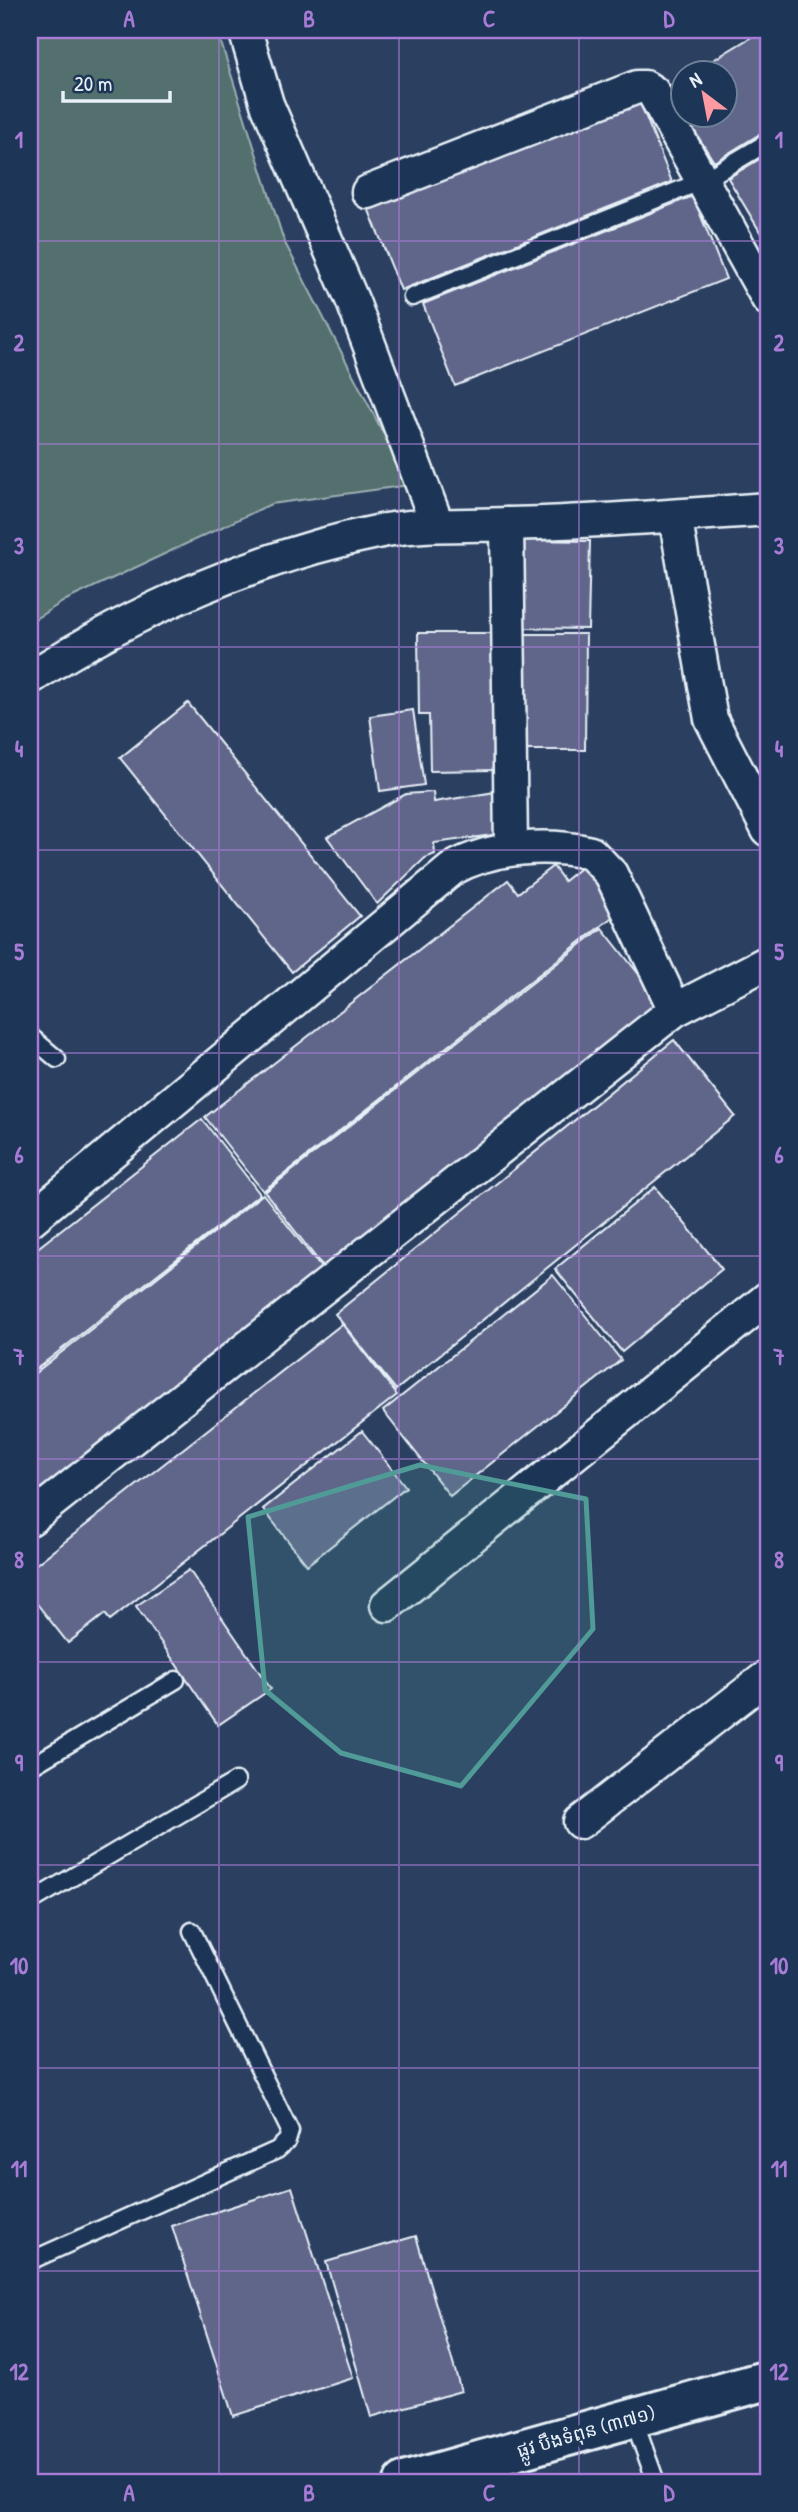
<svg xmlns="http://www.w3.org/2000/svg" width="798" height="2512" viewBox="0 0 798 2512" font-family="'Patrick Hand','Noto Sans Khmer',sans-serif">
<rect width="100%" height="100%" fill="#2b3f61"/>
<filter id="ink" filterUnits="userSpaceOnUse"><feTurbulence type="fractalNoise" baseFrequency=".0143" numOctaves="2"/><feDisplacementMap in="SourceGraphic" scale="14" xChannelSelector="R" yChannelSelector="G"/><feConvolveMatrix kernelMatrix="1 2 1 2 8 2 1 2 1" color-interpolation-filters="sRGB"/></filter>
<g filter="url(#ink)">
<path fill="#53706e" stroke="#9eb0b3" stroke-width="2" d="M30,30H217L284,241L410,485L271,504L66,600L30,622Z"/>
<path fill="#61658a" stroke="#e8f1f8" stroke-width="2" d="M763,30H768V129L714,162L685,116H724V74H690Z
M682,78V111L668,87Z
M639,100L672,182L401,290L368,208Z
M768,154V245L728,178Z
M693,196L726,279L455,386L423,304Z
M524,540L590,541L588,629L523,628Z
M418,633H494L495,770L430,771L429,715H419Z
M516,634H586L585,750H516Z
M188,703L360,916L292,972L120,758Z
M413,710L424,785L380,791L370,716Z
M501,791L500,834L434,843L435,854L425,858L377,904L327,837L406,794L433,792L434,802Z
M584,865L620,911L263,1191L205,1117L508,880L518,893L553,866L564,881Z
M602,928L661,1002L323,1267L265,1192Z
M674,1040L735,1116L396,1390L335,1314Z
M202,1119L260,1194L30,1374V1254Z
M655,1187L722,1269L622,1352L555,1269Z
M263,1194L322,1269L30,1497V1377Z
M553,1275L621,1360L450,1496L383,1411Z
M342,1324L397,1395L110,1620L105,1614L68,1643L30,1595V1569Z
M362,1431L406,1487L307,1565L263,1509Z
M189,1570L271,1689L218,1725L136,1606Z
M292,2187L353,2378L233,2416L172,2226Z
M416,2236L461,2391L371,2417L326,2262Z"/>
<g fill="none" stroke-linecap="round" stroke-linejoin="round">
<defs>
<path id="lane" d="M412,297L702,181L768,142
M30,1036L57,1059
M30,1767L176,1680
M30,1902L236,1781
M30,2261L277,2150L287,2141L290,2131L192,1931
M633,2418L656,2482"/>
<path id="street" d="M245,30L267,104L353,302L437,524
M368,192L637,87H645L653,92L768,299
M675,516L711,719L768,830
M507,524L511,849
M30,678C135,610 263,554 386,530C427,523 467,526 508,524C595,522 682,515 768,509
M30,1220L452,869C492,846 548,843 591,853L611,874L675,1010
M30,1519L675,1010L768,962
M387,1605L768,1298
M580,1822L768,1676"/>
<path id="secondary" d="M404,2482L768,2380"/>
</defs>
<use href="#lane" stroke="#e8f1f8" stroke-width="21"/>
<use href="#street" stroke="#e8f1f8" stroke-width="37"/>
<use href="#secondary" stroke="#e8f1f8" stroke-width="44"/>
<use href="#lane" stroke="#1d3557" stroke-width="16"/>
<use href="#street" stroke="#1d3557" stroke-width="32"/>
<use href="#secondary" stroke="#1d3557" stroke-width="38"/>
</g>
</g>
<path fill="#509b97" fill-opacity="0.2" stroke="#509b97" stroke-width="5" stroke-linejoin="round" d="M420,1465L586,1499L593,1629L461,1786L341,1753L265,1690L248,1517Z"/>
<path fill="none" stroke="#a77bd6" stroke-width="2" stroke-opacity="0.55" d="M219,30V2482M399,30V2482M579,30V2482M30,241H768M30,444H768M30,647H768M30,850H768M30,1053H768M30,1256H768M30,1459H768M30,1662H768M30,1865H768M30,2068H768M30,2271H768"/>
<g text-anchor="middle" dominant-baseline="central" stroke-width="7" stroke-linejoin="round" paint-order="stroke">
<g font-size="19" fill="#e8f1f8" stroke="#1d3557">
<text transform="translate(586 2431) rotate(-16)">ផ្លូវ បឹងទំពុន (៣៧១)</text>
</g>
</g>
<rect width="798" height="2512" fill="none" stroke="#1d3557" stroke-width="77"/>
<g transform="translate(704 94) rotate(328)"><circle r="33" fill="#1d3557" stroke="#6e8097" stroke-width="2"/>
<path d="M0-5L12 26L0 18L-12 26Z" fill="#ff9aa2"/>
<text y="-10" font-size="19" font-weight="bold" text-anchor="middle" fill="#e8f1f8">N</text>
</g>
<path d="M63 91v10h107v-10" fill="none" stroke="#e8f1f8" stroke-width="3.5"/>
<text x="74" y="91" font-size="21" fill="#e8f1f8" stroke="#1d3557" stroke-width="5" paint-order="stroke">20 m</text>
<rect x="38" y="38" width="722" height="2436" fill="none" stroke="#a77bd6" stroke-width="2.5"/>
<g font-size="23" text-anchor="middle" font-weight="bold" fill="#a77bd6">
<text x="129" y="27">A</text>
<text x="309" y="27">B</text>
<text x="489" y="27">C</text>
<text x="669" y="27">D</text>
<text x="19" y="148">1</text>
<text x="779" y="148">1</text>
<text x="19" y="351">2</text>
<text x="779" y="351">2</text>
<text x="19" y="554">3</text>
<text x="779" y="554">3</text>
<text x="19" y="757">4</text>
<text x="779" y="757">4</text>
<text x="19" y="960">5</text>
<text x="779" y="960">5</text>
<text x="19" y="1163">6</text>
<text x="779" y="1163">6</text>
<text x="19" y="1365">7</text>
<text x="779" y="1365">7</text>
<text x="19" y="1568">8</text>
<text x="779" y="1568">8</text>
<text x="19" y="1771">9</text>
<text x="779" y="1771">9</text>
<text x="19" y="1974">10</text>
<text x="779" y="1974">10</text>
<text x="19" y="2177">11</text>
<text x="779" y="2177">11</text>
<text x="19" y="2380">12</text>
<text x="779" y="2380">12</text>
<text x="129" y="2501">A</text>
<text x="309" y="2501">B</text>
<text x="489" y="2501">C</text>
<text x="669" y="2501">D</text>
</g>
</svg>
